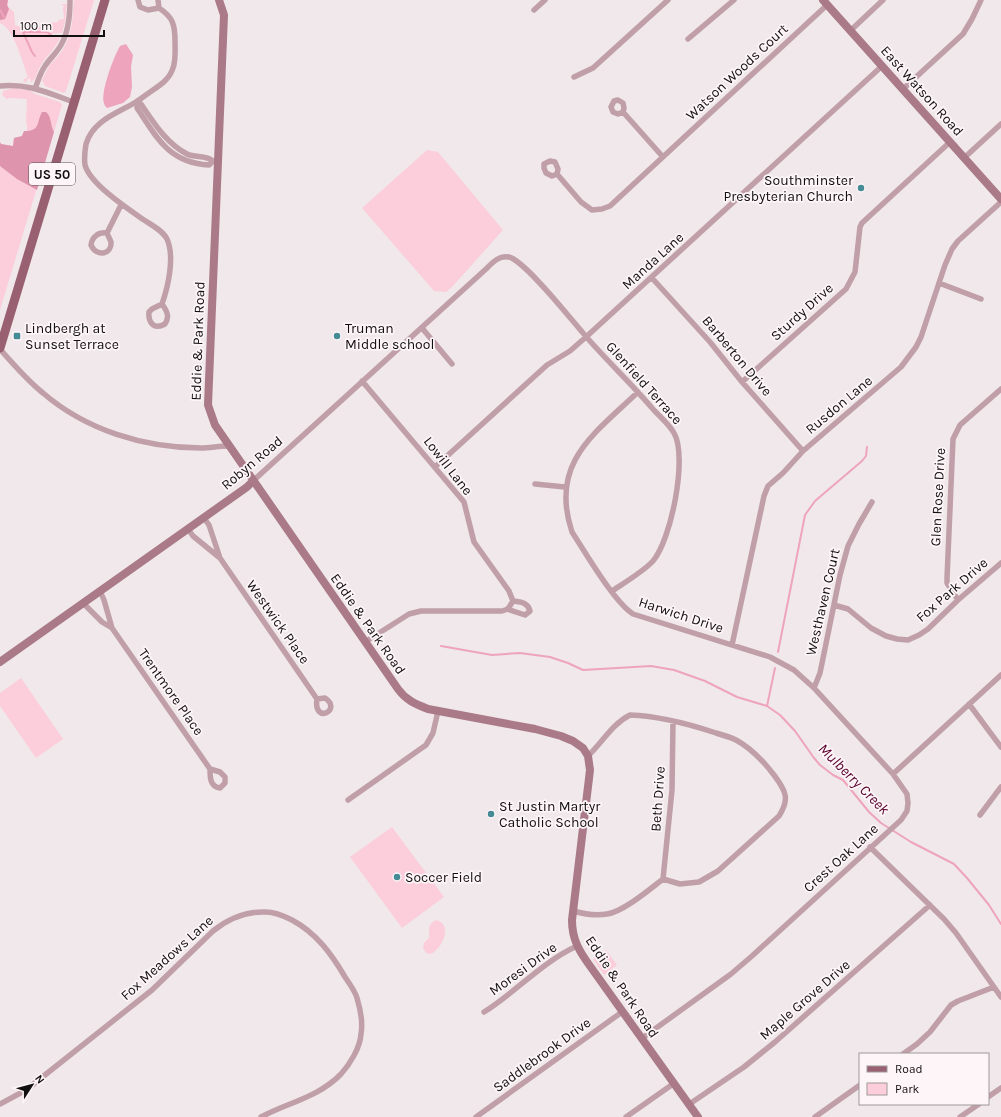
<svg xmlns="http://www.w3.org/2000/svg" width="1001" height="1117" viewBox="0 0 1001 1117" font-family="Karla,sans-serif">
<rect width="100%" height="100%" fill="#f0e8ea"/>
<path fill="#fccddb" d="M0,0H8V7L14,12L15,25L25,29L41,26V24L58,22V20L64,19L63,8L64,6L62,5V4H67L65,22L62,33L52,34L50,36H61C56,48 48,54 41,65C37,71 37,79 30,83L31,80L29,78L27,80L26,83L23,80L28,77C22,62 15,30 0,23Z
M74,0H94L66,91L64,93L45,86L42,80L49,66L62,51L68,39L72,24Z
M13,88L29,90L35,94L60,102L62,105L0,310V142L1,144L13,146L14,138L21,137L23,133V132L27,131V124L26,123L27,99L10,98L7,99L2,95L3,91Z
M427,150L438,152L503,230L452,287L446,292L434,291L362,208Z
M21,678L63,739L36,758L0,706V693Z
M392,827L444,897L402,928L350,857Z
M436,920C454,925 442,948 431,954L426,953L423,948L424,943L429,938C430,929 426,926 436,920Z
M606,950L617,965L604,975L593,959Z"/>
<path fill="#dd94ac" d="M0,0H8L7,5L9,9L5,19L0,20Z
M42,112H46C52,117 50,125 54,132L37,190L17,179L0,166V142L1,144L13,146L14,138L22,136L24,131C41,131 36,123 42,112Z"/>
<path fill="#eea4bc" d="M126,44L133,55L131,67L132,87L130,97L123,103L107,108C106,107 104,105 104,103C100,93 114,56 120,46Z"/>
<g fill="none" stroke-linecap="round" stroke-linejoin="round">
<path stroke="#eea4bc" stroke-width="2" d="M0,10L4,17
M35,56L32,52L23,32H47L51,35
M441,646L492,655L520,653L550,657L568,663L583,670L651,666L674,670L705,681L737,697L767,706L780,715L795,731L814,758L820,765L833,775L843,780L869,812L881,823L911,842L954,864L967,878L989,905L1001,924
M778,652L805,515L815,501L862,461L866,456L867,447
M767,706L775,668"/>
<path stroke="#c09fa9" stroke-width="5.5" d="M138,0L140,7L148,10L159,8
M158,0L159,8C173,17 175,25 175,41C175,50 176,60 173,68C170,78 162,84 153,90C147,94 142,98 136,102C118,113 93,120 86,144C85,150 84,158 85,165C90,184 128,209 144,220C152,225 163,231 167,239C175,257 168,287 162,304C167,311 170,317 165,324C154,330 148,323 149,312L152,309L162,304
M534,10L545,0
M850,31L883,0
M688,39L734,0
M574,77L593,68L668,0
M0,86C28,83 48,93 74,102
M35,89C38,81 40,73 45,66C50,58 58,52 62,43C69,30 70,14 70,0
M903,89L963,34L972,19L981,0
M136,102L138,104L137,108C157,138 169,163 209,165L213,161H218
M138,104H141C154,123 166,143 187,154C195,158 206,155 213,161
M623,112L618,114L613,112L611,107L614,101L618,100L623,103L624,108L623,112L663,157
M964,158L1001,124
M557,174L552,176L546,173L544,168V164L550,161L555,162L558,169L557,174L581,202L592,210L602,209L610,206L827,5
M107,233C108,236 110,239 111,242C112,254 97,258 91,245C92,237 98,232 107,233L121,205
M652,278L710,342L742,382L803,451
M939,283L981,299
M422,328L452,364
M0,349C13,364 27,380 43,393C86,430 144,448 201,448C210,448 219,446 228,446
M362,381L464,502L474,542L509,591L513,601L508,609L502,611H421L409,614L365,642
M742,382L846,289L855,272L860,227L862,223L950,142
M638,392C594,434 549,463 572,532C585,552 614,602 633,614L770,657L794,670L814,688L893,774L907,794L908,803L907,811L901,820L752,956L731,974L641,1039
M435,467L547,365L570,351L586,337L882,66
M253,481L486,269C492,263 499,255 509,257C525,261 570,318 583,333C605,359 630,382 652,408C659,416 669,424 674,433C688,457 671,540 653,561C644,571 624,583 612,591
M535,484L565,487
M204,518L209,525L220,558
M188,529L193,536L220,558L317,699C313,725 343,710 325,698L317,699
M100,591L104,600L112,628L210,769C210,777 210,787 220,788L225,783V777L220,772L210,769
M958,600L947,583V578L953,439L960,425L1001,389
M83,603L102,622L112,628
M834,605L848,609L871,628L886,636L897,639L908,640L919,635L928,629L958,600L1001,563
M507,609L525,615L530,611C528,602 520,602 513,601
M732,645L764,496L768,486L783,473L803,451L901,367L916,347L921,337L945,265L952,249L958,241L1001,202
M814,688L820,673L840,575L848,546L859,524L872,502
M969,704L1001,747
M893,774L1001,675
M348,800L426,745L433,733L438,711
M980,815L1001,787
M870,847L944,919L956,933L1001,997
M663,879L672,790L673,721
M573,911C584,914 596,916 607,914C623,912 650,889 663,879L680,884L699,882L718,871L779,816C790,799 786,791 774,775C764,762 751,748 736,740C730,737 723,735 716,733C689,724 659,716 630,715C612,724 602,743 588,756
M484,1012C516,992 542,962 577,946
M903,1054L917,1044L930,1032L951,1005L958,1001L994,987
M988,1097L1001,1088
M0,1104L26,1090L152,990L213,931C228,919 245,911 266,912C274,912 284,916 292,920C316,933 331,953 345,977C349,983 355,991 357,998C360,1008 363,1023 361,1034C360,1048 350,1064 341,1074C319,1097 287,1103 261,1117
M688,1105L744,1067L775,1042L930,905
M476,1117L622,1012
M626,1117L673,1084
M815,1117L860,1085
M960,1117L979,1104"/>
<path stroke="#aa7a89" stroke-width="8" d="M219,0L224,15L208,405L215,425L398,689C406,700 415,704 428,709L535,729L561,736L573,741L583,748L588,756L590,770L572,920C572,939 579,951 590,966L698,1117
M823,0L1001,199
M0,662L247,487L253,481"/>
<path stroke="#996072" stroke-width="9" d="M0,348L105,0"/>
</g>
<g fill="#458b96" stroke="#fdf5f8" stroke-width="1.5">
<circle cx="861" cy="188" r="4"/>
<rect x="13" y="332" width="8" height="8" rx="2"/>
<circle cx="337" cy="336" r="4"/>
<circle cx="491" cy="814" r="4"/>
<circle cx="397" cy="877" r="4"/>
</g>
<g text-anchor="middle" dominant-baseline="central" stroke-width="3.5" stroke-linejoin="round" paint-order="stroke">
<rect fill="#fdf5f8" stroke="#585456" stroke-width="1" x="29" y="163" width="46" height="22" rx="3"/>
<g font-size="13" font-weight="bold" fill="#120f10">
<text x="52" y="174">US 50</text>
</g>
<g font-size="14" fill="#120f10" stroke="#fdf5f8">
<text transform="translate(737 72) rotate(-43)">Watson Woods Court</text>
<text transform="translate(922 91) rotate(48)">East Watson Road</text>
<text transform="translate(653 261) rotate(-42)">Manda Lane</text>
<text transform="translate(802 312) rotate(-42)">Sturdy Drive</text>
<text transform="translate(198 341) rotate(-88)">Eddie &amp; Park Road</text>
<text transform="translate(737 356) rotate(50)">Barberton Drive</text>
<text transform="translate(644 383) rotate(48)">Glenfield Terrace</text>
<text transform="translate(839 405) rotate(-40)">Rusdon Lane</text>
<text transform="translate(252 463) rotate(-40)">Robyn Road</text>
<text transform="translate(448 466) rotate(52)">Lowill Lane</text>
<text transform="translate(938 497) rotate(-87)">Glen Rose Drive</text>
<text transform="translate(952 590) rotate(-41)">Fox Park Drive</text>
<text transform="translate(823 602) rotate(-77)">Westhaven Court</text>
<text transform="translate(681 615) rotate(18)">Harwich Drive</text>
<text transform="translate(278 622) rotate(55)">Westwick Place</text>
<text transform="translate(368 624) rotate(55)">Eddie &amp; Park Road</text>
<text transform="translate(171 692) rotate(55)">Trentmore Place</text>
<text transform="translate(658 799) rotate(-86)">Beth Drive</text>
<text transform="translate(841 858) rotate(-42)">Crest Oak Lane</text>
<text transform="translate(167 958) rotate(-42)">Fox Meadows Lane</text>
<text transform="translate(523 969) rotate(-36)">Moresi Drive</text>
<text transform="translate(622 987) rotate(56)">Eddie &amp; Park Road</text>
<text transform="translate(805 1000) rotate(-41)">Maple Grove Drive</text>
<text transform="translate(542 1055) rotate(-36)">Saddlebrook Drive</text>
</g>
<g font-size="14" fill="#120f10" stroke="#fdf5f8" text-anchor="start">
<text x="853" y="180" text-anchor="end">Southminster<tspan x="853" dy="16">Presbyterian Church</tspan></text>
<text x="25" y="328">Lindbergh at<tspan x="25" dy="16">Sunset Terrace</tspan></text>
<text x="345" y="328">Truman<tspan x="345" dy="16">Middle school</tspan></text>
<text x="499" y="806">St Justin Martyr<tspan x="499" dy="16">Catholic School</tspan></text>
<text x="405" y="877">Soccer Field</text>
</g>
<g font-size="15" font-style="italic" fill="#58002c" stroke="#fdf5f8">
<text transform="translate(854 779) rotate(45)">Mulberry Creek</text>
</g>
</g>
<rect x="859" y="1053" width="130" height="52" fill="#fdf5f8" stroke="#9f999b"/>
<rect x="867" y="1066" width="20" height="6" fill="#996072" stroke="#9f999b"/>
<text x="895" y="1073" font-size="12" fill="#120f10">Road</text>
<rect x="867" y="1083" width="20" height="12" fill="#fccddb" stroke="#9f999b"/>
<text x="895" y="1093" font-size="12" fill="#120f10">Park</text>
<g transform="translate(32 1085) rotate(54)" stroke="#fdf5f8" stroke-width="3" paint-order="stroke">
<path d="M0-3L7 15L0 10L-7 15Z" fill="#120f10"/>
<text y="-6" font-size="11" font-weight="bold" text-anchor="middle" fill="#120f10">N</text>
</g>
<path d="M14 30v6h90v-6" fill="none" stroke="#120f10" stroke-width="2"/>
<text x="20" y="30" font-size="12" fill="#120f10" stroke="#fdf5f8" stroke-width="3" paint-order="stroke">100 m</text>
</svg>
